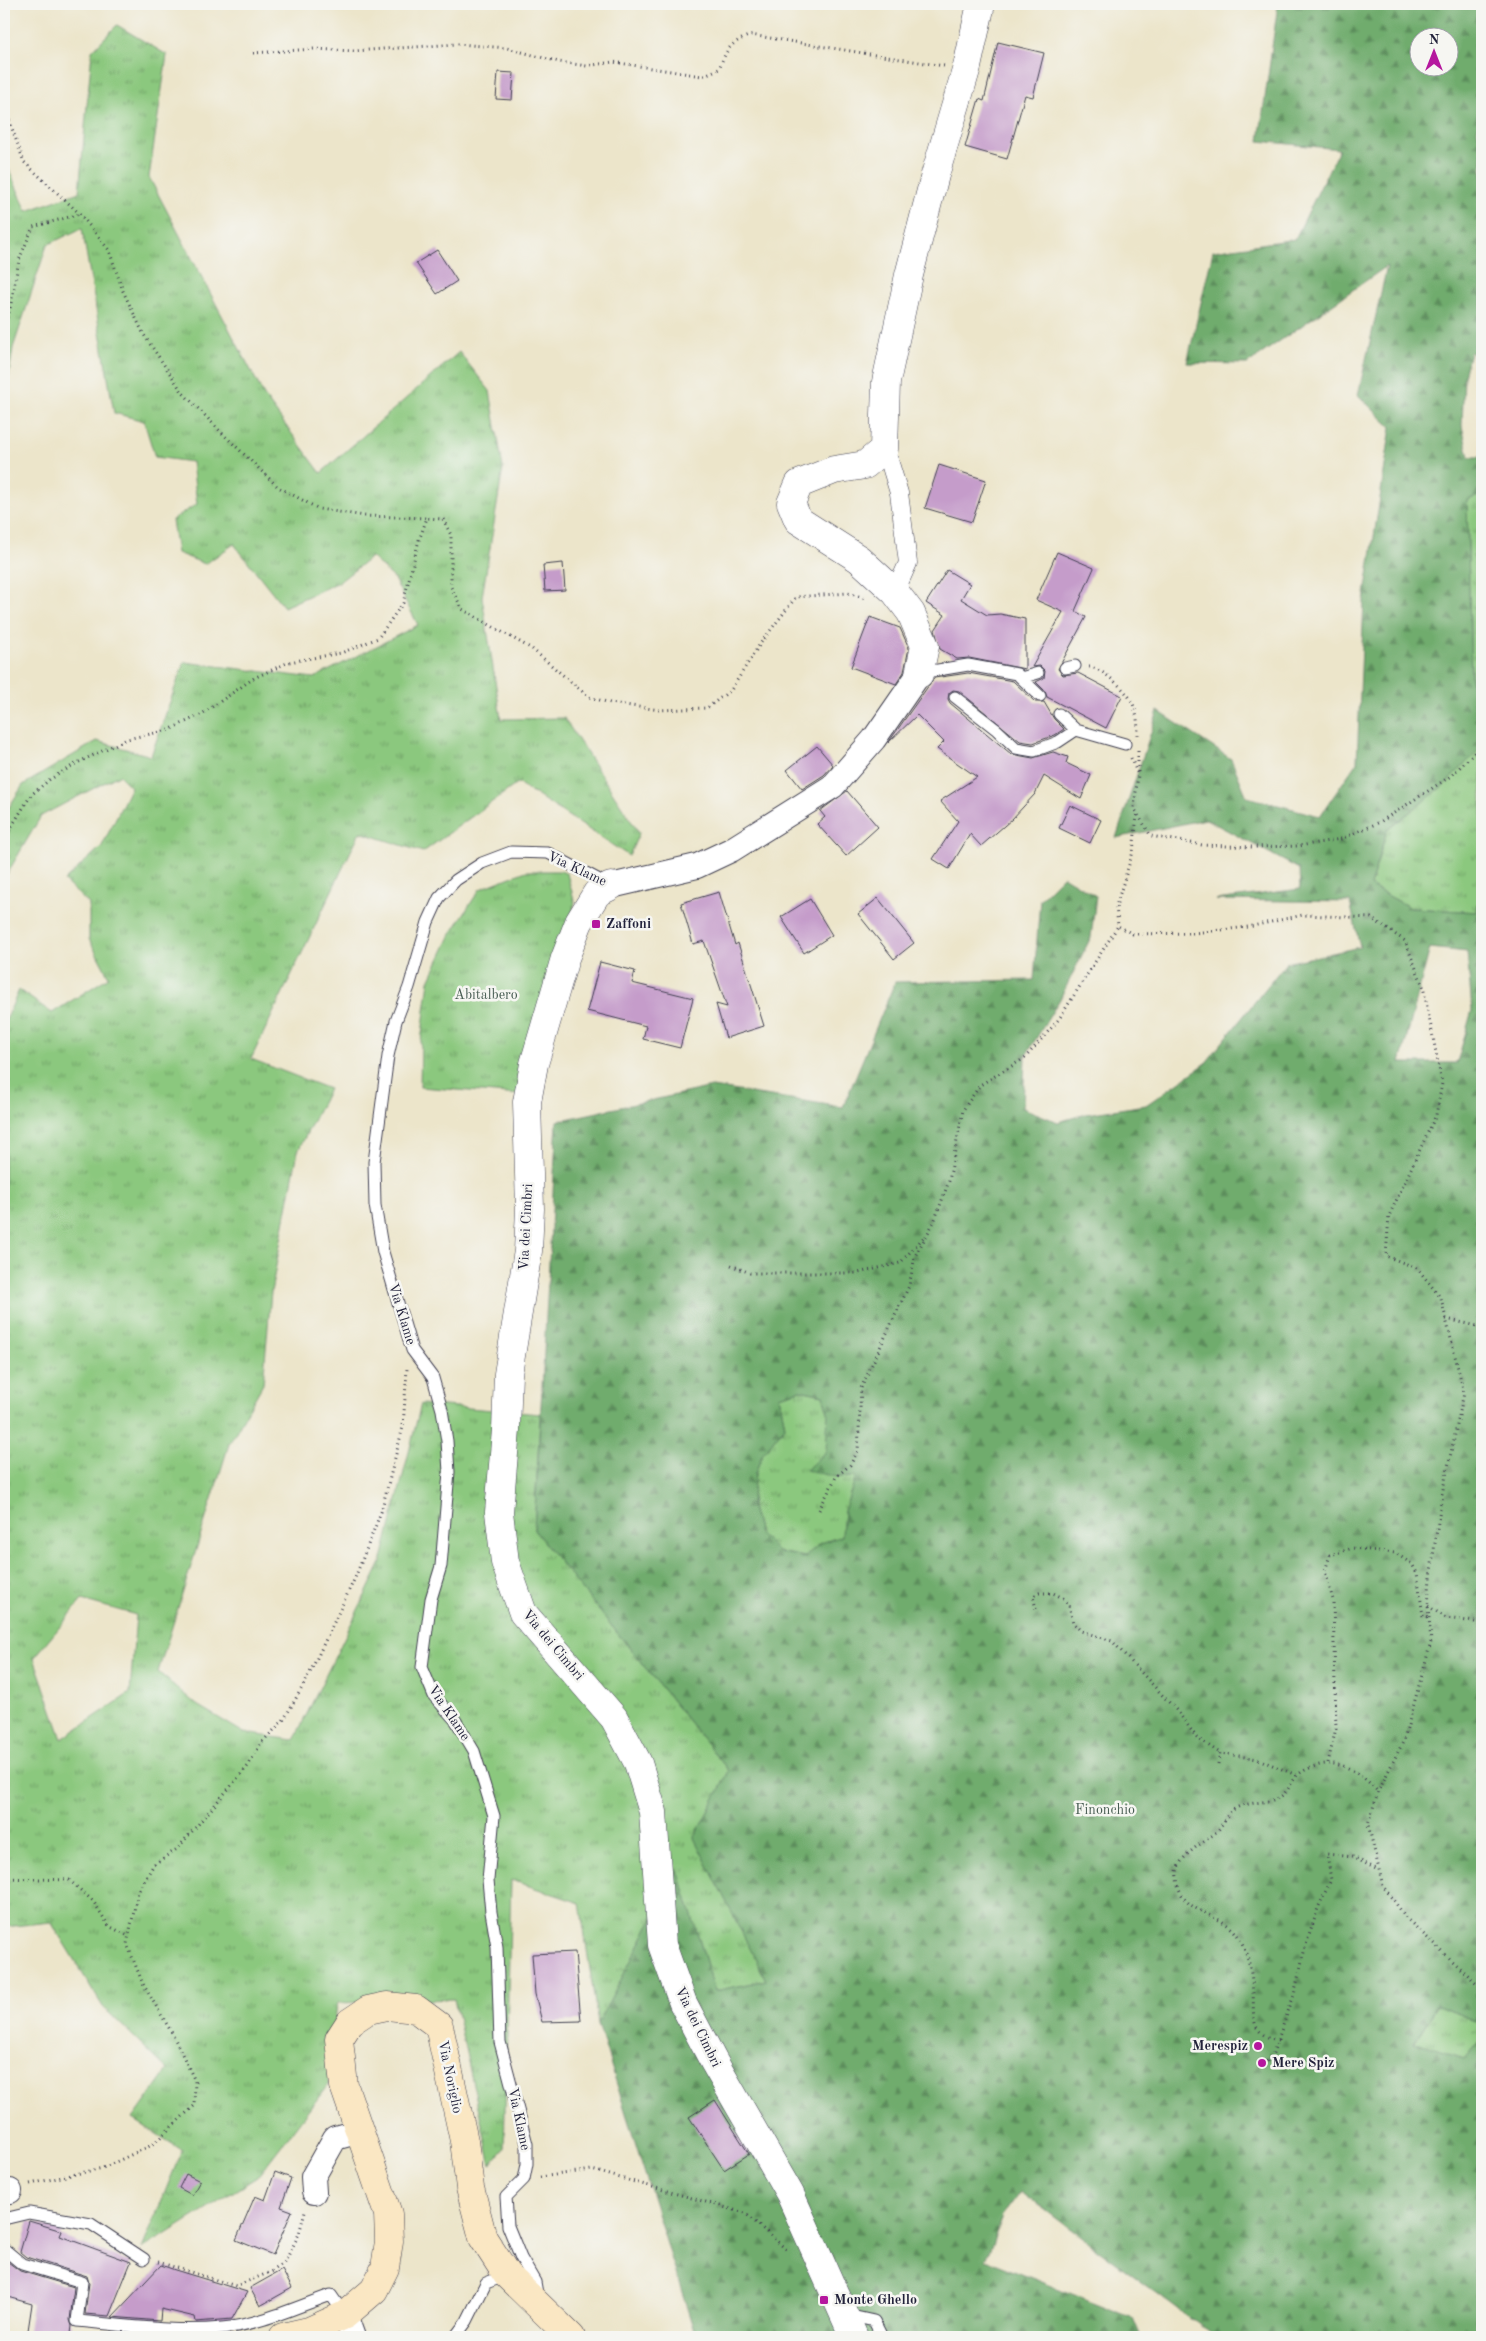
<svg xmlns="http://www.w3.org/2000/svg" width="1486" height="2341" viewBox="0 0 1486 2341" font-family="'Old Standard TT',serif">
<defs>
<pattern id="grass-tufts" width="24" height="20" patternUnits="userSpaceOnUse" patternTransform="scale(1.25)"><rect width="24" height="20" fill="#8bc87e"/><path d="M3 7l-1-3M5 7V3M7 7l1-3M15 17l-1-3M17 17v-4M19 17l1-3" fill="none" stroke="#71a268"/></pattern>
<pattern id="forest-firs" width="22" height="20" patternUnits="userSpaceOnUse" patternTransform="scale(1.25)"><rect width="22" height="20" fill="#70ac6d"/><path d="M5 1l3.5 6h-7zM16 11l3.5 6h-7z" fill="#5c8c5b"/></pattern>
</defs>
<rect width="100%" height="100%" fill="#f6f6f2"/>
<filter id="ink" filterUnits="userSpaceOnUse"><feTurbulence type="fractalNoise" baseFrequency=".02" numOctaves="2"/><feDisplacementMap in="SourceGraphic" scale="10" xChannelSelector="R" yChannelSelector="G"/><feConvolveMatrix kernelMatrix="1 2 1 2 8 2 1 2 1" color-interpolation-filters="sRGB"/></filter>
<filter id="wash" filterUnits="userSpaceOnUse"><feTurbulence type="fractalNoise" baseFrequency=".0096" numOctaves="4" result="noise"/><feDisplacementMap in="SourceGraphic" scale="20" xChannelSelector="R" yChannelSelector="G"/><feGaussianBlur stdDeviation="1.12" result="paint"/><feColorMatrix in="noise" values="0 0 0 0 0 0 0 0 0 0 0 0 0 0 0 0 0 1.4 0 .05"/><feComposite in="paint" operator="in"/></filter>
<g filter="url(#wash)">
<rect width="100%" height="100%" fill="#ece5ca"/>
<path fill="url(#grass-tufts)" stroke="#56755c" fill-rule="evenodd" d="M117,25L167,55L149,177L266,399L321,473L459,352L490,391L503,468L482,597L501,719L564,718L639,833L629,856L518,783L423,852L360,832L251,1059L329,1089L298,1151L271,1292L263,1384L229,1444L158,1672L197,1705L244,1733L294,1740L381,1563L421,1404L540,1414L534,1530L729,1771L695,1838L766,1980L715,1991L678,1871L598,2024L580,1903L511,1880L504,2149L491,2165L454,1999L337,2003L328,2085L257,2177L142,2249L182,2150L133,2119L168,2070L103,2007L51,1922L4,1927V1024L19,990L52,1013L109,977L89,939V904L64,881L102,846L131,787L119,775L41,816L4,879V815L23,785L97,741L151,756L184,662L314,678L418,625L393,577L371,557L339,582L284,607L234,544L205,564L177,553L172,520L197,504L192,462L155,457L144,421L114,413L82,228L47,245L13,348L4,409V159L27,211L79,192L92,51ZM82,1600L136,1615L130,1693L62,1739L34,1658Z
M1482,495V747L1471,678L1467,500Z
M1482,747V880L1477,912L1411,908L1370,886L1387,830L1443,786Z
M526,871H561L567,874L575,903L520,1095L420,1087L421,1041L429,981L452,932L480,889Z
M800,1390L823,1395L828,1412L836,1477H856L844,1511L842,1536L821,1543L805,1557L778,1552L759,1533L751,1504L755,1474L762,1455L785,1426L779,1396Z
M1437,2005L1482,2024V2038L1464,2059L1414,2043Z"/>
<path fill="url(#forest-firs)" stroke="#496754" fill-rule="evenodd" d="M1278,4H1482V114L1477,130L1482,148V359L1470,352L1464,376L1462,426L1469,457H1482V495L1467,500L1471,678L1482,747L1443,786L1387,830L1370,886L1411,908L1477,912L1482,880V2024L1437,2005L1414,2042L1464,2059L1482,2038V2337H1216L1021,2192L1003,2216L986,2260L1133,2318L1141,2337H696L598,2024L678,1870L715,1991L766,1980L694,1838L729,1771L534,1530L557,1121L712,1087L843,1107L895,982L1034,980L1040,899L1063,876L1096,896L1091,937L1060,999L1025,1057L1023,1108L1058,1122L1086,1114L1146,1105L1205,1064L1286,963L1360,947L1350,902L1216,900L1300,889L1299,869L1206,819L1116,838L1158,711L1231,759L1247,797L1320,816L1357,762L1364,601L1391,427L1358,395L1387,266L1247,364L1187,363L1213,251L1295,239L1339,149L1259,141ZM1418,38H1448V68H1418ZM1430,948L1467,952L1472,1010L1457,1063H1400ZM800,1390L823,1395L828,1412L826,1451L806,1470L836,1477H856L844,1511L842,1536L821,1543L804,1557L778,1552L759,1533L751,1504L755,1474L762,1455L785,1426L779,1396Z"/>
<g id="blocks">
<path fill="#c59cca" d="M998,42L1044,53L1033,97L1025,95L1007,159L965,147L979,99L984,101Z
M498,72L514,73L512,100L496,99Z
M437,250L457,281L437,294L416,263Z
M939,465L986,480L972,522L925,508Z
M1057,552L1094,568L1075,611L1086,617L1058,669L1063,675L1078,673L1122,696L1106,728L1047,697L1045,691L1036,682L1044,678L1045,671L1040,666L1032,667L1063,612L1036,600Z
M563,563L565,590L545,591L543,565Z
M947,570L970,584L961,599L987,615L1000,614L1025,619V669L969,658L957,659L940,649L935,630L945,615L926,603Z
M870,617L900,628L909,648L904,672L896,684L851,667Z
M968,673L1013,681L1035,702H1044L1054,719L1064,729L1055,735L1033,743L1020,741L959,691L953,690L949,693L948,699L950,703L1011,754L1033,758L1053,752L1068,757L1066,763L1091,775L1081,799L1044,776L1035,794L1012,819L981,846L970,834L949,869L933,859L958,821L940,801L977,777L937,749L944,742L917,715L888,743L934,678Z
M817,746L833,765L824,775L802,789L787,770Z
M847,791L878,827L846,856L817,824L825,817L820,811Z
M1070,805L1101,820L1090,843L1059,828Z
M719,892L735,945L738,943L764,1026L726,1038L716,1004L727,1007L704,941L693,944L681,903Z
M878,898L914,943L894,959L858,914Z
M810,899L832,935L804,953L781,917Z
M600,962L635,971L632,983L693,998L680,1048L643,1039L646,1026L587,1011Z
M575,1952L581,2021L542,2022L535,1994L532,1954Z
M715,2100L749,2154L724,2170L689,2117Z
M275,2172L291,2178L281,2207L292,2211L273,2255L236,2240L255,2196L265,2200Z
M186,2174L200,2181L192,2195L179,2188Z
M29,2221L62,2231L60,2236L131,2262L109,2316L85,2314L89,2283L87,2276L26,2257L20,2252Z
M4,2259L20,2271L74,2287L70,2320L72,2326L71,2334L64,2333L63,2337H27L32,2304L4,2296Z
M161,2265L175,2270L247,2292L232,2319L196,2322L195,2317L161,2309L160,2321L112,2317Z
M282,2270L292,2288L260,2306L250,2288Z"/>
</g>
</g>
<g filter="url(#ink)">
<use href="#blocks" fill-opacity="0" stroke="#403f50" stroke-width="1"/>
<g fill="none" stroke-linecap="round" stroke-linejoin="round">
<defs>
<path id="service" d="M1065,668L1075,666
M920,673L968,665L1017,674L1040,696
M1021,678L1038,673
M955,697L997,730L1016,748L1034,751L1058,742L1076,730
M1059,714L1076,730L1125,744
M4,2219L29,2213L91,2224L144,2259
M4,2249L22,2264L82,2282L77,2321C125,2325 174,2333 222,2328C259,2325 296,2307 331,2295L345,2315
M538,2299L535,2282L521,2258L508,2226L506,2197L524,2179L527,2164V2144L500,2042L497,1947L491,1912L488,1880L494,1816L474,1751L456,1721L434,1696L422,1667L431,1599L441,1566L449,1472L447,1441L442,1410L433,1378L412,1350L383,1252L375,1205L374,1162L388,1056L396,1021L409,987L428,922L439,898L456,880L482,863L511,852L548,853L609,885
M847,2315L874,2321L882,2337
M455,2337L467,2321L486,2283L507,2275"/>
<path id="pedestrian" d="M884,449L889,460L899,493L908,563L895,592"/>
<path id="minor" d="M611,886L697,866L731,850L833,786L874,739L919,674
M4,2192L10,2191
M314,2192L313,2177L335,2138L360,2131
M345,2315L353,2337"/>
<path id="tertiary" d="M919,674L925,646L911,613L895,592L859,559L798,520L791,503L799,484L834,470L865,465L884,449L886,382L909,275L935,175L967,67L981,4
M611,886L597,893L579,922L565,958L534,1064L527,1102L530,1209L528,1251L508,1374L506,1430L499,1512L505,1562L523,1613L614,1718L638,1763L653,1812L662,1945L683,2003L714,2062L790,2194L854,2337"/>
<path id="secondary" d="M283,2337L309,2331L345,2315L374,2290L385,2268L389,2241L388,2214L344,2086L339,2039L350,2022L368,2010L387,2006L416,2009L439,2026L464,2141L470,2188L483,2238L507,2275L571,2337"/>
</defs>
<use href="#service" stroke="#403f50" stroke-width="13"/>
<use href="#pedestrian" stroke="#403f50" stroke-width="19"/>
<use href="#minor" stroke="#403f50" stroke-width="26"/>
<use href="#tertiary" stroke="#403f50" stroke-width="29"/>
<use href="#secondary" stroke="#403f50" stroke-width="29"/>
<path stroke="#403f50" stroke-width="3" stroke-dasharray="1 4" stroke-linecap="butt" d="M253,53L314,49L354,51L458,44L507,48L559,62L587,66L613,62L702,76L719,69C727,48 730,43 751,35L944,66
M4,106L24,162L80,214L109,250L123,291L144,335L183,393L222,433L278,487L319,509L365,516L427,518
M4,327L10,309L19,260L33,227L80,214
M1089,667C1101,667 1129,692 1133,704C1137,713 1138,725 1138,735
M1131,758L1138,775L1134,808L1151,836L1202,845L1254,847L1299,846L1341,839L1380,822L1451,776L1482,745
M1138,772V751
M1137,815L1133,852L1116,906L1118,926L1133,934L1194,933L1248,927L1303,915L1371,918L1405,941L1423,986L1442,1083L1436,1115L1389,1216L1386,1256L1417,1268L1441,1298L1464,1393L1442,1494L1430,1578L1428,1606L1431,1642L1404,1740L1378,1792L1368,1824L1383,1886L1408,1920L1482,1988
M4,839L31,795L49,780L77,763L127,739L169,730L202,714L254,678L289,662L341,653L378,638L403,603L419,540L427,518L443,519L451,535V587L462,609L532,649L589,697L610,703L660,710L707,708L731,690L760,644L796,597L848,593L865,598
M731,1265L750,1273H858L900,1263L924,1237
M1446,1319L1482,1327
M819,1510L836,1477L850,1465L858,1451L861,1388L909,1286L915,1256L934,1222L949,1181L963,1110L980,1085L1025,1058L1059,1019L1118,926
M1428,1606L1446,1618L1482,1623
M1036,1609L1033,1596L1039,1593H1053L1063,1598L1069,1605L1073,1623L1081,1631L1112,1641L1178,1712L1197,1738L1220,1753
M1328,1763L1336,1728L1333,1600L1325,1571L1330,1555L1353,1548L1395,1553L1412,1564L1417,1573L1423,1616L1429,1617
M1218,1764L1220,1753L1258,1759L1296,1775
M4,1878L69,1880L93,1901L109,1926L128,1936
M1278,2040C1268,2038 1261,2035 1256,2026C1252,2016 1254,2004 1253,1993C1252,1973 1248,1948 1235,1932C1216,1910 1180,1915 1177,1878C1174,1856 1204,1844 1217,1831C1224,1824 1226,1813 1236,1808C1250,1801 1267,1804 1280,1797C1288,1792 1290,1784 1296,1777C1301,1770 1318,1764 1327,1764C1347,1762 1366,1778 1378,1792
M1262,2063L1266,2062L1273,2053L1294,1995L1305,1948L1318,1908L1331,1880L1327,1854L1353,1857L1378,1870
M540,2177L592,2170L745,2213L788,2251
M30,2184L103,2168L152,2145L194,2106L195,2081L172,2033L143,1984L127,1944L138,1892L154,1864L177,1849L248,1766L261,1743L283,1721L307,1679L355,1578L381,1512L403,1427L407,1369
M158,2262L236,2286L273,2271L285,2262L299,2234L305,2211"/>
<use href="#service" stroke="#fff" stroke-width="11"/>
<use href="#pedestrian" stroke="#fff" stroke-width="18"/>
<use href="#minor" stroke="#fff" stroke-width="24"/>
<use href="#tertiary" stroke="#fff" stroke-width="28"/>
<use href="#secondary" stroke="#fae7c3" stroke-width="28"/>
</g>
</g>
<g fill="#b5179e" stroke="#f6f6f2" stroke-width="2">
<rect x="591" y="919" width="10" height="10" rx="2.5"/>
<circle cx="1258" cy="2046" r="5"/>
<circle cx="1262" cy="2063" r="5"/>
<rect x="819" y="2295" width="10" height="10" rx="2.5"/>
</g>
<g text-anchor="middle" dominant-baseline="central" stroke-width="5" stroke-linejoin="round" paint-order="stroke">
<g font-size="14" fill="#22223b" stroke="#f6f6f2">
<text transform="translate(577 869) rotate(25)">Via Klame</text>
<text transform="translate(526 1227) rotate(-87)">Via dei Cimbri</text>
<text transform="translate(402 1314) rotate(73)">Via Klame</text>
<text transform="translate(553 1645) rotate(50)">Via dei Cimbri</text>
<text transform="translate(449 1713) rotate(56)">Via Klame</text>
<text transform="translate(698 2027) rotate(64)">Via dei Cimbri</text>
<text transform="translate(450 2077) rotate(78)">Via Noriglio</text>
<text transform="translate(519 2119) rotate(78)">Via Klame</text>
</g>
<g font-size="14" font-weight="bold" fill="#22223b" stroke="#f6f6f2" text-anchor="start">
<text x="606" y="924">Zaffoni</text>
<text x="1248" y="2046" text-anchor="end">Merespiz</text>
<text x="1272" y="2063">Mere Spiz</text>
<text x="834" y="2300">Monte Ghello</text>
</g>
<g font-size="14" fill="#475c52" stroke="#f6f6f2">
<text x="486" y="995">Abitalbero</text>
<text x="1105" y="1810">Finonchio</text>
</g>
</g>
<rect width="1486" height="2341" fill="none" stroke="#f6f6f2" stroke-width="20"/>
<g transform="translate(1434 52)"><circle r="24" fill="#f6f6f2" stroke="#a1a1a9"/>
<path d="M0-4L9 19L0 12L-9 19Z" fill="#b5179e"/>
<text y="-8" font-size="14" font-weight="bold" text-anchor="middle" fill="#22223b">N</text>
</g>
</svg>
